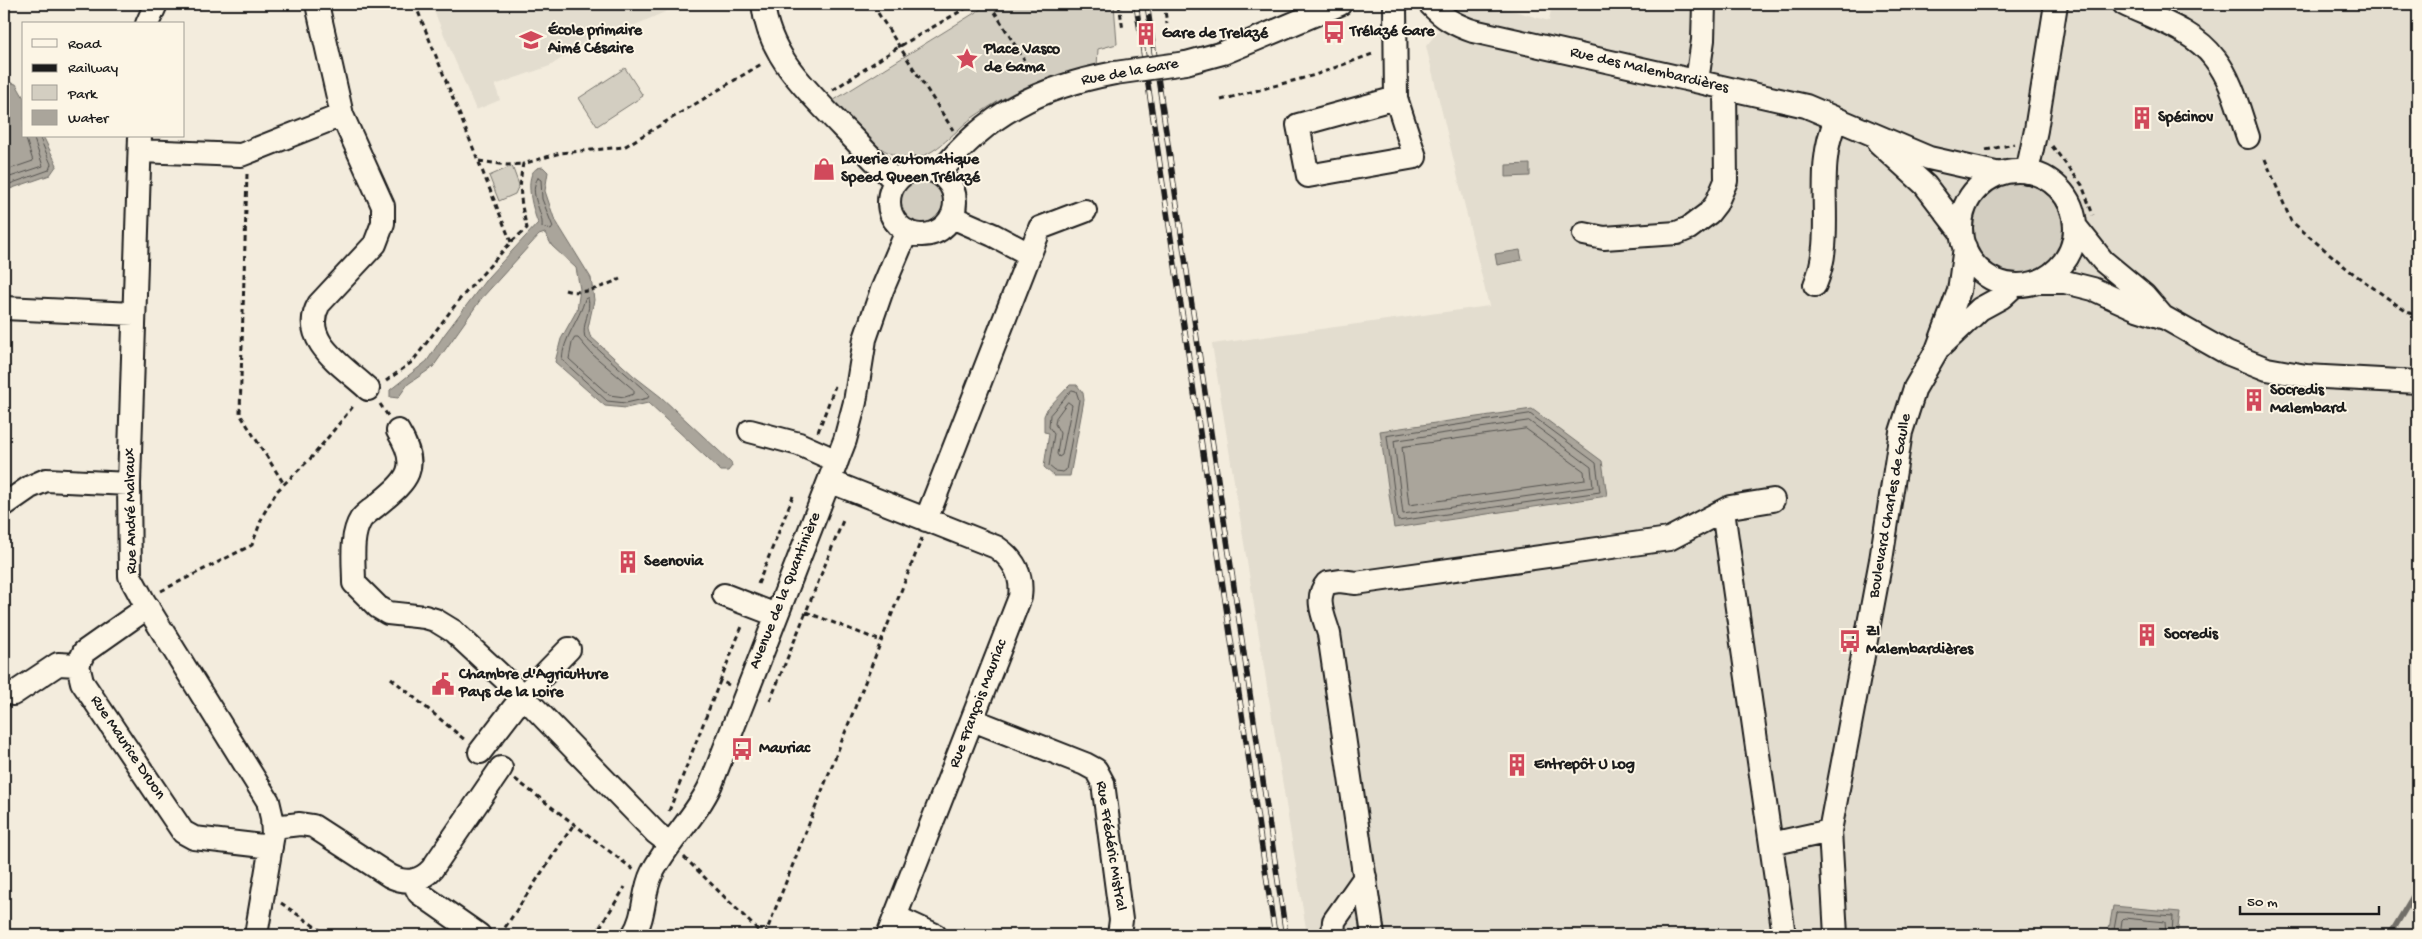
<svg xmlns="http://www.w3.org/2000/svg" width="2422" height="939" viewBox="0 0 2422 939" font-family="'Gochi Hand',sans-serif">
<rect width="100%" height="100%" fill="#f3ecdd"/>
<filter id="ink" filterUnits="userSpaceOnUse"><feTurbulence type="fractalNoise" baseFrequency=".02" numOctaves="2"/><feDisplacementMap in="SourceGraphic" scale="10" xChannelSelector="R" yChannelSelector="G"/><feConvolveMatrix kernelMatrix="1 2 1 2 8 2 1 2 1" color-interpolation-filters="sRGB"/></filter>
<g filter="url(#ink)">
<path fill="#e3ddcf" d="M431,4H681V5L635,25L609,27L550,66L495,85L500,100L476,110Z
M1461,4H1490L1549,21L1552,4H2418V929L2414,935H1307L1212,344L1489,306L1426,46Z"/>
<path fill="#d3cec1" stroke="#78756e" d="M989,4H1114L1117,44L1098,49L1097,67C1077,72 1054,75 1035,83C1013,92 991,105 972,118C953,132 931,162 906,158C876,154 851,122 831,102Z
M625,68L643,96L597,126L579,98Z
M512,166L519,185L515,194L499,201L489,176Z
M899 201a22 22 0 1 1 44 0a22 22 0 1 1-44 0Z
M1971 229a46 46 0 1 1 92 0a46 46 0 1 1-92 0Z"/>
<path fill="#aaa59b" stroke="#716e68" d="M4,81L16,84L24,98V136H43L57,165L50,175L4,191Z
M1530,164V176L1506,177V165Z
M543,167L548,172L545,191L554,218L591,278L594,300L588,328L590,336L634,376L661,397L731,462L732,466L728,471H721L648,403L626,408L605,406L555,362L561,339L577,310L580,289L576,268L552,246L545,233L539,235L481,299L433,367L408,384L398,398L390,397V390L427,361L444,335L488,277L538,223C533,211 520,167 543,167Z
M1520,250L1522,260L1497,265L1495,254Z
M1070,385H1077L1083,393L1084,400L1070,476H1054L1044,467L1049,433L1044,432V416L1047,409Z
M1532,409L1602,461L1607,496L1394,528L1380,431Z
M2113,906L2180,912L2177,935H2108Z"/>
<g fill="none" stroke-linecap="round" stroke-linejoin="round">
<path stroke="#55534f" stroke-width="1" d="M4,171L33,161L25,136
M538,178L541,180L542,199L553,227L551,230L542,227C544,212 527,193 538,178Z
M4,179L43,166L33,136
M4,186L49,170L51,164L39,136
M588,298C592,311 581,324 585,338L649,394L648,398L626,403L607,401L562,360C563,338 579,321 585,299Z
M575,338H578L592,354L634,390V394L625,397L609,395L569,359L572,343Z
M1072,390L1076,391L1079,400L1066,470L1063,472L1055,471L1049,466L1054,434L1049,427L1050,415Z
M1068,402L1072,405L1062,455L1059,457L1057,454L1060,433L1055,424L1056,418Z
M1530,414L1596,463L1600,492L1398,521L1387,436Z
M1529,421L1591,467L1593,487L1403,514L1394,441Z
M1526,429L1584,471L1585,480L1409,505L1402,447Z
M2113,935L2117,913L2119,912L2173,916L2172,935
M2120,935L2122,920L2124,918L2165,922L2166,935"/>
<path stroke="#716e68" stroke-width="5.5" d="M2390,935L2418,888"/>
<defs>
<path id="minor" d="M317,4L342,115L383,206V223L375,244L319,304C298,340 345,367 368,389
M763,4C769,57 807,90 842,127C860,145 877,164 895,181
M1430,4C1443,18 1455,25 1473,31L1806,106L1929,158L2000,174
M2124,4C2155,19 2194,30 2215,59C2232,80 2239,111 2248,137
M1395,6L1396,98L1415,157L1308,176L1298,125L1396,98
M147,24L156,4
M1186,63L1223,53L1340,4
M1697,81L1703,40L1704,4
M140,136L129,484L130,576L143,600L268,801L272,818L273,834L256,935
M1879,143L1925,185L1961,232
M140,151L241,155L342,115
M889 202a33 33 0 1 1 66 0a33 33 0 1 1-66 0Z
M1961 228a57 57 0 1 1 114 0a57 57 0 1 1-114 0Z
M2027,172L2036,130L2056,4
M940,173C986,113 1041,87 1115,73
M952,217L993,235L1029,254
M2076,227L2103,261L2144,295L2162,316
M1584,234L1604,238L1677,233L1689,228L1709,213L1716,204L1726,181L1725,88
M2038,282H2065L2093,289L2137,309L2165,318L2227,353L2267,369L2306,376L2418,382
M1815,285C1837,233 1812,172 1836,120
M4,308L134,314
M1941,346L1980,309L2002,297L2015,285
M398,431C422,470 406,481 376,506C371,510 365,514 361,519C350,536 354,563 354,583L378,607L388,613L425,617L435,620L453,631L523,696L656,833L669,843
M750,431L799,444L837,461
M829,481L996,547C1014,559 1023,575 1020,597L888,935
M4,505L30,487L46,480L129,484
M1723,511L1784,935
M926,520L1040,228L1085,211
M724,595L776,615
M148,607L84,652L78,665L82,682L183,832L194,838L271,847
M13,694L58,664L78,665
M973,720L1085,764L1096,770L1103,783L1121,920L1119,935
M480,752L523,696L569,649
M273,827L300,824L313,826L390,876C406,884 420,882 432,869L501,768
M1771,844L1830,831
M413,881L419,893L479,935
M896,917L935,935
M633,935C646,916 642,893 652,873C668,841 696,817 711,784L845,440L855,402L865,339L882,290L907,231
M1333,935L1334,921L1365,877
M1373,935L1329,634C1324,617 1314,598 1327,583L1340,581L1356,583L1669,539L1730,507L1773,500
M1836,935L1830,831L1881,560L1901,432L1915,388L1937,350L1959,291L1965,247"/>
</defs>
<use href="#minor" stroke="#1c1c1c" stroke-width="26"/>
<path stroke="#1c1c1c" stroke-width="3" stroke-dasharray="5 4" stroke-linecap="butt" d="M415,4L511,242
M990,4L1024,60
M1119,4L1123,30
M1164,4L1167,24
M878,13L953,130
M1148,41L1149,48
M833,90L900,46L973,4
M1221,100L1315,75L1375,53
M2052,146L2082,185L2093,215
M1986,150L2014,144
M2265,159L2291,221L2350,271L2407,312L2418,316
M479,161L507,165L523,164
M247,174L240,414L284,484
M565,290C583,296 604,286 620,279
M386,381L412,362L459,300L511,242L527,228C521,206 518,187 523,164L560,153L624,147L763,63
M380,404L388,416
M818,432L835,386
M758,584L793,496
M161,591L252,545L263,515L277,491L312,457L355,404
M806,612L881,641
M391,678L465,740
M729,685L720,681L743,624
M770,701L844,518
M515,779L634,870
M669,811L720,681
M684,857L763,935
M281,903L327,935
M500,935L574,824
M595,935L625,887
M765,935L922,538"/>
<use href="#minor" stroke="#fcf5e5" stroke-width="22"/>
<defs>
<path id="rail" d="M1136,4L1275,935
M1147,4L1286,935"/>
</defs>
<use href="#rail" stroke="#1c1c1c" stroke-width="5.5"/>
<use href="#rail" stroke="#fcf5e5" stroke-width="4" stroke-dasharray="11" stroke-linecap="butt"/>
<defs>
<path id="minor-bridge" d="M1115,73L1186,63"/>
</defs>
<use href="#minor-bridge" stroke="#1c1c1c" stroke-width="26" stroke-linecap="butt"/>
<use href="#minor-bridge" stroke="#fcf5e5" stroke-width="22"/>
</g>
</g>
<defs>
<symbol id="bus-bare" viewBox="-9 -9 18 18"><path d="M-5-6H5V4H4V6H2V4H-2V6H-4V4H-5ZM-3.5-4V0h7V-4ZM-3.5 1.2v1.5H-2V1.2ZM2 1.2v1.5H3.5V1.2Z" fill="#d1495b" stroke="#fcf5e5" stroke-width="2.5" paint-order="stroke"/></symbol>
<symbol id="building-bare" viewBox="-9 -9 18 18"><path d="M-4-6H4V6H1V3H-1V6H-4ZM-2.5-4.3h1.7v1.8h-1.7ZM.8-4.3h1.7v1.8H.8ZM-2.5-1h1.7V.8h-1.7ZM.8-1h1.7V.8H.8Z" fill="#d1495b" stroke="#fcf5e5" stroke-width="2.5" paint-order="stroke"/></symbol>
<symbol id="school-bare" viewBox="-9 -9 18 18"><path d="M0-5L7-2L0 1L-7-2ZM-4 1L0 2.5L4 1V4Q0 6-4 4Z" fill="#d1495b" stroke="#fcf5e5" stroke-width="2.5" paint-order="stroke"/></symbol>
<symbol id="sight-bare" viewBox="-9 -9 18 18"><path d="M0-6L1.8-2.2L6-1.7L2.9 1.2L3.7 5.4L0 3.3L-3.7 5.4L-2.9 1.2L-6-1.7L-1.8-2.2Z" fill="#d1495b" stroke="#fcf5e5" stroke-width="2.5" paint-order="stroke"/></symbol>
<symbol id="shop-bare" viewBox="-9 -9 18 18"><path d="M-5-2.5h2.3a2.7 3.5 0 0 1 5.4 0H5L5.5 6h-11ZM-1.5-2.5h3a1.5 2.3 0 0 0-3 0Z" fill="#d1495b" stroke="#fcf5e5" stroke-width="2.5" paint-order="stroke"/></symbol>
<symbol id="civic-bare" viewBox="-9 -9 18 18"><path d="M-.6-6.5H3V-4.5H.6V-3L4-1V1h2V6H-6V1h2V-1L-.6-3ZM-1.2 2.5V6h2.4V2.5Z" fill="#d1495b" stroke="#fcf5e5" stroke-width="2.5" paint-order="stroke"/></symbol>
</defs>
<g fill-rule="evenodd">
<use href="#bus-bare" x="1318" y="16" width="32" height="32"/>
<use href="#building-bare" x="1130" y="18" width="32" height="32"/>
<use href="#school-bare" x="515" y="24" width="32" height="32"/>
<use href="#sight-bare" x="951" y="43" width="32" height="32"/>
<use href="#building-bare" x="2126" y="102" width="32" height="32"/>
<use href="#shop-bare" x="808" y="153" width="32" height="32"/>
<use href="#building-bare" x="2238" y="384" width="32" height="32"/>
<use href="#building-bare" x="612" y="546" width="32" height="32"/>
<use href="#building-bare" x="2131" y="619" width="32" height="32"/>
<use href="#bus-bare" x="1834" y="625" width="32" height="32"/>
<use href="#civic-bare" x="427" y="668" width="32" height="32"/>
<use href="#bus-bare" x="726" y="733" width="32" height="32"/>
<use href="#building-bare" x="1501" y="749" width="32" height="32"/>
</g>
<g text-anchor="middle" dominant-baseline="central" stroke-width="4" stroke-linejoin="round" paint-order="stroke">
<g font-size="16" font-weight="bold" fill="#1c1c1c" stroke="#fcf5e5" text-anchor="start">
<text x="548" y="31">École primaire<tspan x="548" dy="18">Aimé Césaire</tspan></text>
<text x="1350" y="32">Trélazé Gare</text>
<text x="1162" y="34">Gare de Trelazé</text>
<text x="984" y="50">Place Vasco<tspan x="984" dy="18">de Gama</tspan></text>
<text x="2158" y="118">Spécinov</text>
<text x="841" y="160">Laverie automatique<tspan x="841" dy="18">Speed Queen Trélazé</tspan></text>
<text x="2270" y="391">Socredis<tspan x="2270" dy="18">Malembard</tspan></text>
<text x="644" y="562">Seenovia</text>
<text x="1866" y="632">ZI<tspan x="1866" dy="18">Malembardières</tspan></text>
<text x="2164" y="635">Socredis</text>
<text x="459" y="675">Chambre d'Agriculture<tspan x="459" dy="18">Pays de la Loire</tspan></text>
<text x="759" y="749">Mauriac</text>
<text x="1534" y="765">Entrepôt U Log</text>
</g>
<g font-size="16" fill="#1c1c1c" stroke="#fcf5e5">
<text transform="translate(1649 71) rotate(13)">Rue des Malembardières</text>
<text transform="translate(1130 73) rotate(-10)">Rue de la Gare</text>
<text transform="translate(1891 506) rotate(-80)">Boulevard Charles de Gaulle</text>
<text transform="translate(132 511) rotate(-91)">Rue André Malraux</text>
<text transform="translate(786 591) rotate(-68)">Avenue de la Quantinière</text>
<text transform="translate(979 704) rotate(-69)">Rue François Mauriac</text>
<text transform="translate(127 748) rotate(56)">Rue Maurice Druon</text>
<text transform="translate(1110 846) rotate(81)">Rue Frédéric Mistral</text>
</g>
</g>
<rect width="2422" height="939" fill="none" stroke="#fcf5e5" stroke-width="20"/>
<rect x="10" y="10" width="2402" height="919" fill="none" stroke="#1c1c1c" stroke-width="2" filter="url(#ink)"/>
<rect x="22" y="22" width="162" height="115" fill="#fcf5e5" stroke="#a29e95"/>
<rect x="32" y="39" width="25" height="8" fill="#fcf5e5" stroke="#a29e95"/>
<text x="68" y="48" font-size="15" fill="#1c1c1c">Road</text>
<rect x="32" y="64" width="25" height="8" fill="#1c1c1c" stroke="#a29e95"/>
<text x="68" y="72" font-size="15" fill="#1c1c1c">Railway</text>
<rect x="32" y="85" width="25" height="15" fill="#d3cec1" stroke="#a29e95"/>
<text x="68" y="98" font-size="15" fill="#1c1c1c">Park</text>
<rect x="32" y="110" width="25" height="15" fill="#aaa59b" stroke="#a29e95"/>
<text x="68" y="122" font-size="15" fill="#1c1c1c">Water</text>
<path d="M2240 906v8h139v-8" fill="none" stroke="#1c1c1c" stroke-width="2.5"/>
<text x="2247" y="906" font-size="15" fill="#1c1c1c" stroke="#fcf5e5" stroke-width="4" paint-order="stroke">50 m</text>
</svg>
